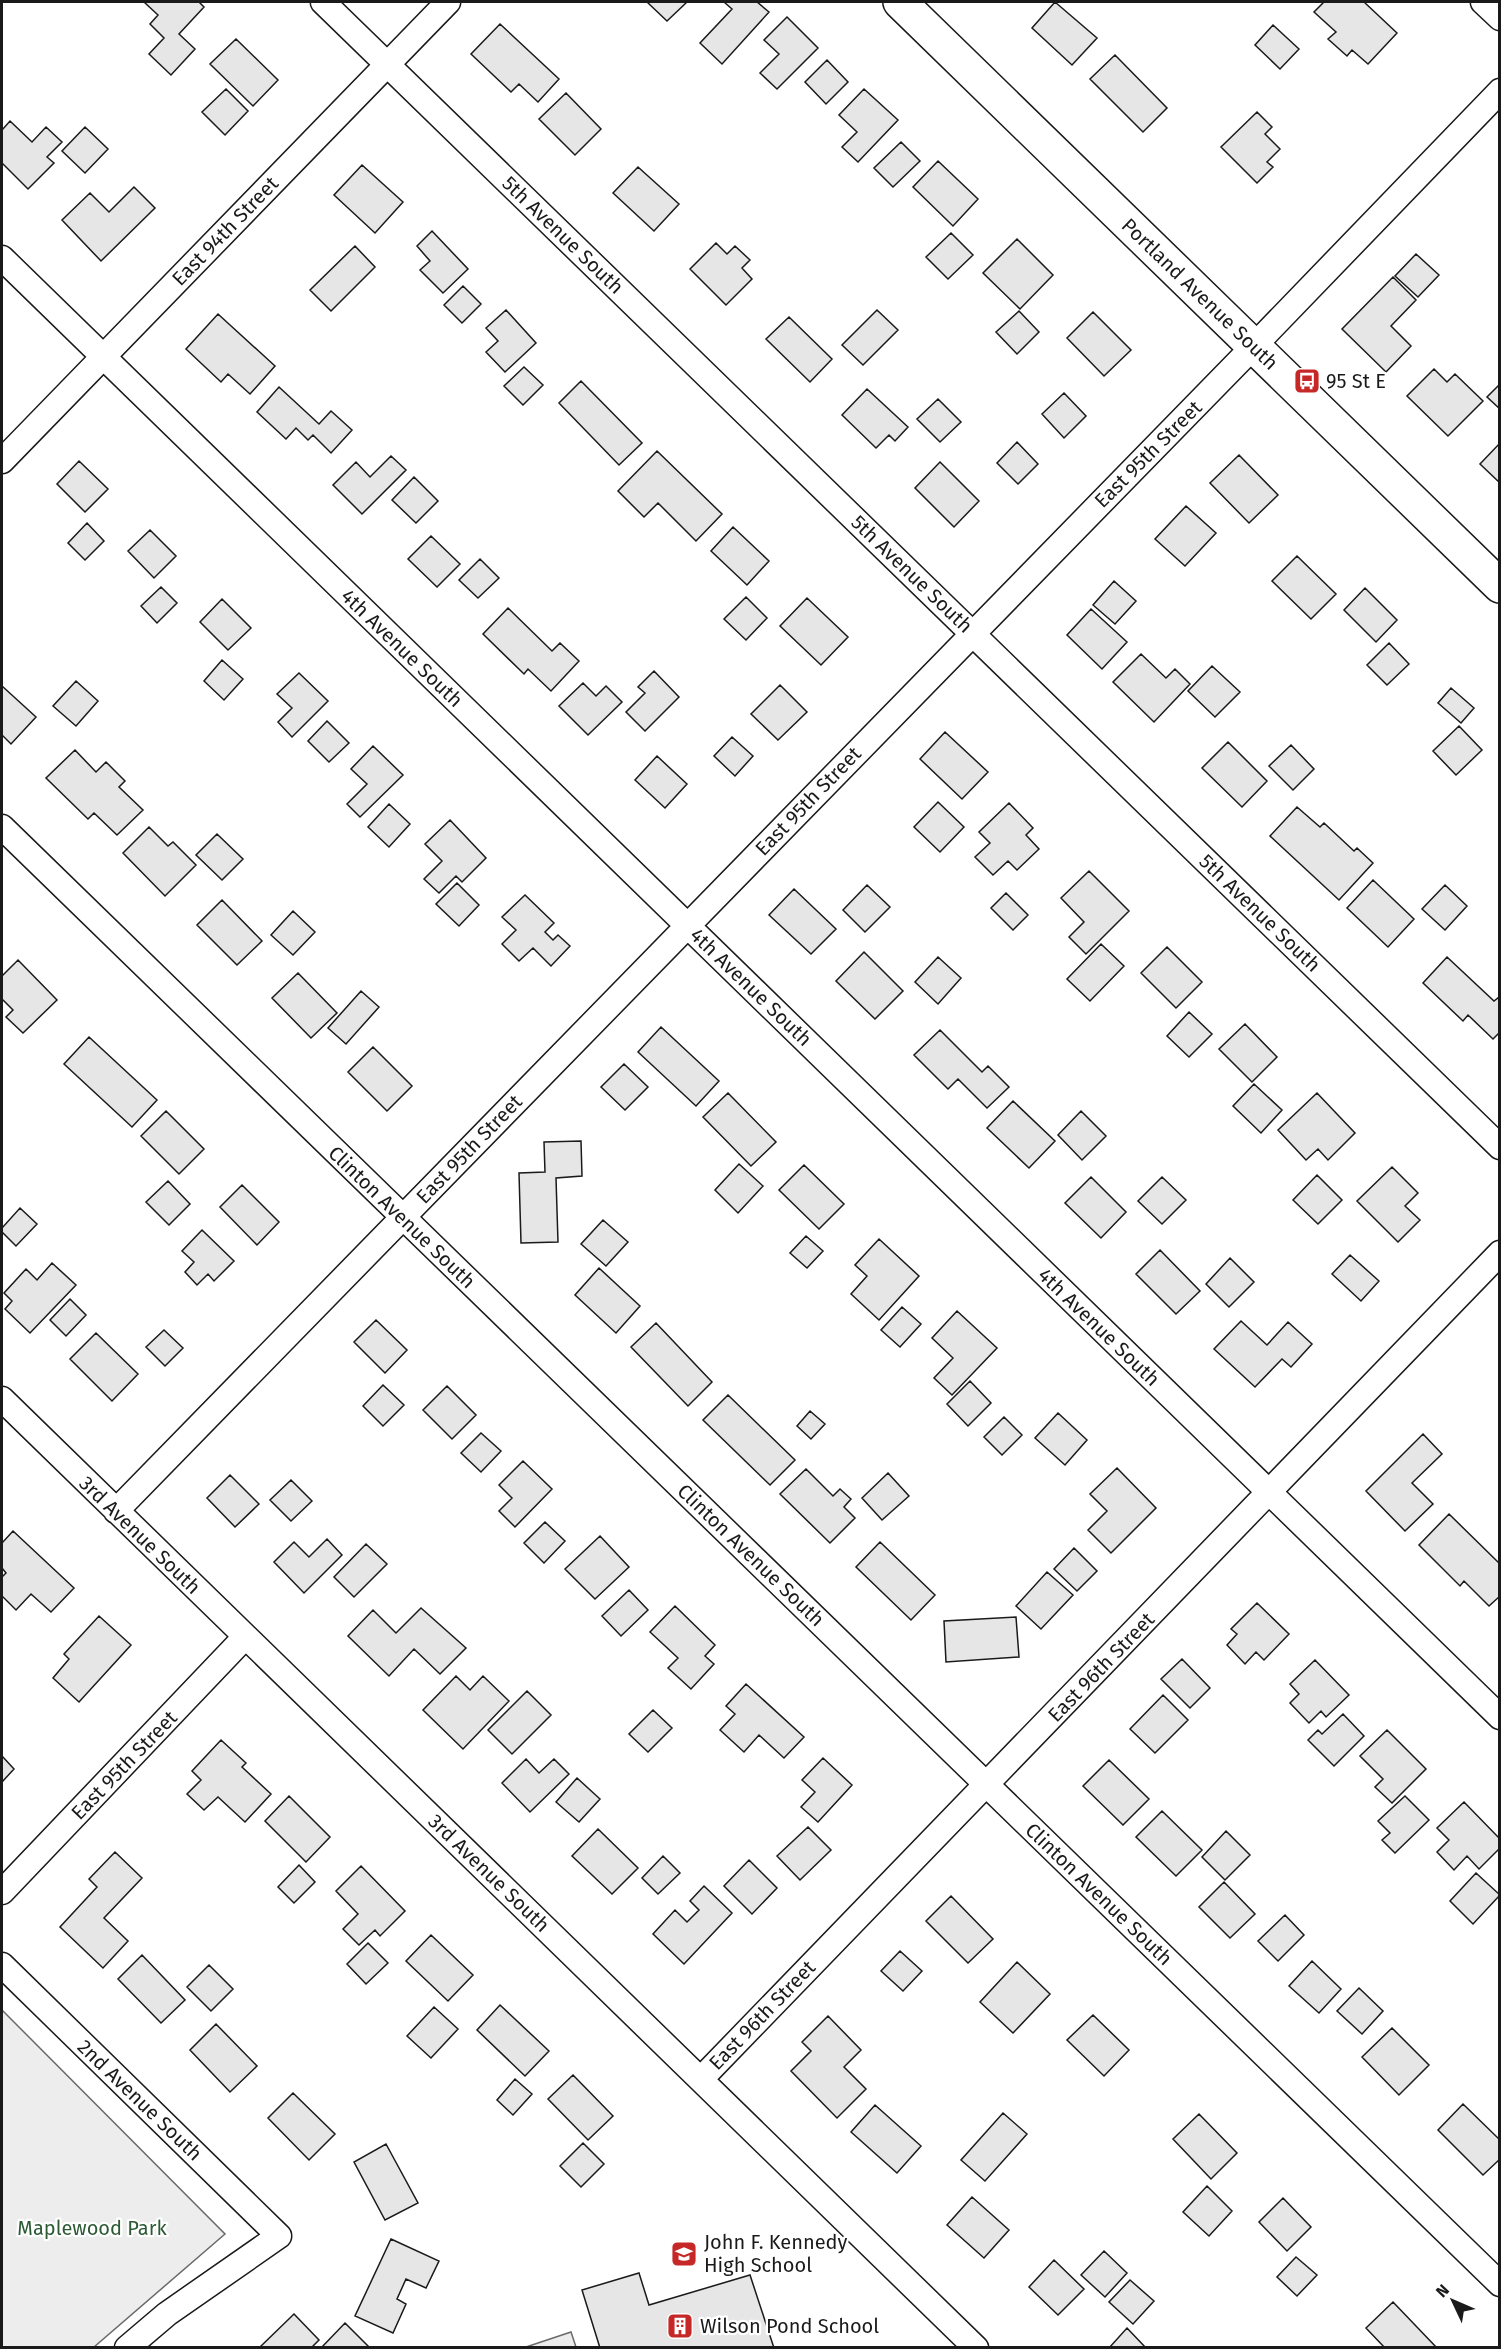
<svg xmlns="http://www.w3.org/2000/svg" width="1501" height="2349" viewBox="0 0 1501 2349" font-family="'Fira Sans',sans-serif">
<rect width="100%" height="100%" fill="#fff"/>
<path fill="#ededed" stroke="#6a6a6a" stroke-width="1.5" d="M2,2010L225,2234L94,2347H2Z
M571,2332L576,2347H526Z"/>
<path fill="#e6e6e6" stroke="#1a1a1a" stroke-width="1.5" d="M144,2H199L204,7L179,34L195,49L171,75L149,54L164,38L150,24L158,15Z
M647,2H687L667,21Z
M724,2H757L769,12L722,64L700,43L732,9Z
M1055,2L1097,38L1072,65L1032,28Z
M1324,2H1364L1397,33L1368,64L1352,50L1347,56L1328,39L1336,32L1314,12Z
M787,17L818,48L777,89L760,73L779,54L764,40Z
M500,24L559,79L538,102L519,84L511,92L471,54Z
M1273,25L1299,49L1280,69L1255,45Z
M236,39L278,80L253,106L210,64Z
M1115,55L1167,108L1143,132L1090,79Z
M827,60L848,82L826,104L805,82Z
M226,89L248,111L225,135L202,112Z
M864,89L898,120L858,162L842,147L857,132L839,115Z
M566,93L601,129L575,155L539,119Z
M1257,112L1272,127L1265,134L1280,149L1267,162L1273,167L1257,183L1221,147Z
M10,121L32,142L46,127L62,142L47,157L54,163L28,189L2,163V130Z
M85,127L108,149L85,173L62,151Z
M901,142L920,161L893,187L874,168Z
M938,161L978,199L953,226L913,187Z
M362,165L403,202L375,233L334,195Z
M638,167L679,204L654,231L613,193Z
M134,187L155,208L101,261L62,220L90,193L109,212Z
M432,231L468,269L443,293L420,270L430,261L417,246Z
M951,233L973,255L948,279L926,257Z
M1017,239L1053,275L1020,309L983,273Z
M716,243L727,254L735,246L750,260L742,268L752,279L726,305L690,269Z
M355,246L375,267L331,311L310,290Z
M1416,254L1439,275L1418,297L1395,276Z
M1393,277L1416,300L1391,326L1411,346L1386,372L1342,329Z
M463,286L481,304L462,323L444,305Z
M506,310L536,343L505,372L486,352L498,341L486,328Z
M877,310L898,330L863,365L842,345Z
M1019,311L1039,332L1017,354L996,332Z
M1093,312L1131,350L1104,376L1067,338Z
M218,314L275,366L250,394L228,374L221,382L186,349Z
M789,317L832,359L810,382L766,339Z
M524,367L543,385L523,405L504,386Z
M1434,369L1447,382L1455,374L1483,401L1448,436L1407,396Z
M581,381L642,443L619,465L559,403Z
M1500,384V409L1487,397Z
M279,387L319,424L331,411L352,430L331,453L313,435L308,440L296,428L286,439L257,412Z
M867,389L908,427L895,441L889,435L876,448L842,415Z
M1064,393L1086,416L1064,438L1042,414Z
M938,399L961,422L940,442L917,419Z
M1017,442L1038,464L1018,484L997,463Z
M1500,443V483L1480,464Z
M657,451L722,514L696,541L658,503L644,517L618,491Z
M1239,455L1278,495L1249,523L1210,483Z
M391,456L406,470L362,514L333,485L356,462L370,477Z
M79,461L108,489L85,512L57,484Z
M940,462L979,501L954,527L915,488Z
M414,477L438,501L416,523L392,500Z
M1186,506L1216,533L1185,566L1155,539Z
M87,523L104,541L85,560L68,543Z
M733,527L769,561L747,585L711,551Z
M150,530L176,556L154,578L128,551Z
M431,536L460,564L437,587L408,559Z
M1297,556L1336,594L1311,619L1272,581Z
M480,559L499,578L478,598L459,580Z
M1114,581L1136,601L1115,624L1093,605Z
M161,587L177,603L157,623L141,606Z
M1365,588L1397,620L1376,642L1344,610Z
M746,597L767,618L746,640L724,619Z
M807,598L848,637L821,665L780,626Z
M222,599L251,628L228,650L200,622Z
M508,608L552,651L560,643L579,661L551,691L528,669L524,674L483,634Z
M1091,609L1127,642L1102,669L1067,635Z
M1389,643L1409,664L1387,685L1367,665Z
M1141,654L1166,678L1175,669L1190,684L1154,722L1113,682Z
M222,660L243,679L224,700L204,681Z
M1212,666L1240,692L1215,717L1188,691Z
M654,671L679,697L645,731L626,712L645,693L638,687Z
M299,673L328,701L292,737L278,722L292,708L277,694Z
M76,681L98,701L76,726L53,706Z
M583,683L596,696L606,686L622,702L588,735L559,706Z
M780,685L807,712L778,740L751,714Z
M2,686L36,717L11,744L2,735Z
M1451,688L1474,708L1461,723L1438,703Z
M327,721L349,743L329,762L308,741Z
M1459,726L1482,750L1456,775L1433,751Z
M945,732L988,772L962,799L920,759Z
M732,737L753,756L735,776L714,756Z
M1228,742L1267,781L1242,807L1202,768Z
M1291,745L1314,769L1293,790L1269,766Z
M373,746L403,775L360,817L347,804L367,784L351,769Z
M75,750L96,772L106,762L125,781L119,787L143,810L117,835L94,813L88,819L46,778Z
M657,756L687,784L665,808L635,780Z
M938,802L964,827L940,852L914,827Z
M1009,803L1033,828L1026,835L1039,849L1017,870L1008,861L993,875L975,857L990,843L979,832Z
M389,804L410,824L389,847L368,827Z
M1297,807L1320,827L1324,823L1354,851L1357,848L1373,863L1339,900L1270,836Z
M450,820L486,858L462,882L456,876L439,893L424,879L442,861L425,844Z
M149,827L168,846L173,842L196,865L165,896L123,853Z
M217,834L243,859L222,880L196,855Z
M1089,871L1129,911L1086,954L1069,937L1084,922L1061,898Z
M1373,880L1414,919L1388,947L1347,908Z
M457,883L479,905L459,926L436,904Z
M867,885L890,907L865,932L843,910Z
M1445,885L1467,906L1445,930L1422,909Z
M794,889L836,929L811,954L769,915Z
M1006,893L1028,915L1013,930L991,908Z
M525,895L554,923L545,932L553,940L558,935L570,946L551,966L533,948L519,961L502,944L516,930L502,917Z
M222,900L262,941L237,965L197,925Z
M293,911L315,932L293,955L271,935Z
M1101,944L1124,966L1090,1001L1067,979Z
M1167,947L1202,982L1176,1008L1141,973Z
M864,952L903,991L875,1019L836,981Z
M938,957L961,978L938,1004L915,982Z
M1447,957L1494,1001L1498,998L1500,999V1032L1493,1039L1468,1015L1463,1021L1423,983Z
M18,960L57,1000L23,1033L6,1017L13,1010L2,999V976Z
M298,973L337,1013L311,1038L272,998Z
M361,991L379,1007L346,1044L328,1028Z
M1189,1012L1212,1034L1189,1057L1167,1036Z
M1245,1024L1277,1057L1252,1082L1219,1049Z
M661,1027L719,1081L696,1106L638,1052Z
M940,1030L982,1072L988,1066L1009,1087L987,1108L958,1079L948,1089L914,1055Z
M89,1037L157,1100L132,1127L64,1064Z
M373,1047L412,1086L387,1111L348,1072Z
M624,1064L648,1087L625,1110L601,1087Z
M1254,1084L1282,1110L1261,1133L1233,1106Z
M728,1093L776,1142L751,1166L703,1117Z
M1317,1093L1355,1133L1328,1160L1318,1149L1306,1160L1278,1130Z
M1013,1101L1055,1141L1029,1168L987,1128Z
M166,1111L204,1149L179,1174L141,1136Z
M1081,1111L1106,1136L1082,1160L1058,1135Z
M581,1141L582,1176L556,1178L558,1242L521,1243L519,1173L545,1172L544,1142Z
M739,1164L763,1186L738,1213L715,1190Z
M804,1165L844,1204L819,1229L779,1190Z
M1392,1167L1418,1193L1405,1206L1420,1220L1398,1242L1357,1201Z
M1317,1175L1342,1200L1318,1224L1293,1200Z
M1091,1177L1126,1212L1101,1238L1065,1203Z
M1162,1177L1186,1200L1162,1224L1138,1201Z
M168,1181L190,1204L169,1225L146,1202Z
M242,1185L279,1222L257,1245L220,1207Z
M20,1208L37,1224L16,1246L2,1232V1228Z
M603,1220L628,1242L606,1266L581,1244Z
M202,1230L234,1261L214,1281L208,1274L197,1285L185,1272L194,1262L182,1251Z
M806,1236L823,1251L807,1268L790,1253Z
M879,1239L919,1276L879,1320L851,1294L867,1276L855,1265Z
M1160,1250L1200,1291L1176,1314L1136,1274Z
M1350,1255L1379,1281L1361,1301L1332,1274Z
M1230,1258L1254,1282L1229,1307L1206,1284Z
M52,1263L76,1285L30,1333L5,1309L12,1301L4,1293L26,1269L37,1280Z
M599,1268L640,1306L616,1333L575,1295Z
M70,1299L86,1315L66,1336L50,1320Z
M902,1307L921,1324L900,1347L881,1330Z
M957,1311L997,1348L952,1395L934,1378L953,1358L932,1338Z
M376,1320L407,1350L385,1373L354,1342Z
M1241,1321L1267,1345L1288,1322L1312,1344L1291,1367L1282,1359L1255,1387L1214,1349Z
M656,1323L712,1382L688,1406L631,1347Z
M164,1330L183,1348L165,1366L146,1347Z
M96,1333L138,1374L112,1401L70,1359Z
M970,1381L991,1403L968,1426L947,1404Z
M383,1385L404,1405L383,1426L363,1406Z
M447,1386L476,1415L452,1439L423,1410Z
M728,1395L795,1460L770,1485L703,1420Z
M810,1411L825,1424L811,1439L797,1426Z
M1058,1413L1087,1440L1065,1465L1035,1438Z
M1004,1417L1022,1435L1002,1455L984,1437Z
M481,1433L501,1451L481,1472L461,1453Z
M1423,1434L1442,1454L1412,1483L1433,1504L1405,1531L1366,1491Z
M523,1461L552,1489L515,1527L499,1511L512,1498L499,1485Z
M1117,1468L1156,1508L1111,1553L1088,1530L1107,1511L1090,1494Z
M806,1469L833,1496L840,1489L851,1499L844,1507L855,1518L830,1543L780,1494Z
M888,1473L909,1496L882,1520L862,1498Z
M230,1475L259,1504L235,1527L207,1498Z
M291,1480L312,1501L291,1521L270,1500Z
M1449,1514L1500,1564V1596L1489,1606L1464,1581L1460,1586L1419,1545Z
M545,1522L565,1541L544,1563L524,1543Z
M13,1531L74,1588L51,1612L31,1594L16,1610L2,1596V1577L6,1573L2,1568V1543Z
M600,1536L629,1567L595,1599L565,1569Z
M327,1539L342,1555L304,1593L274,1562L294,1542L309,1557Z
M880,1542L935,1595L911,1620L856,1567Z
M366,1544L387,1564L354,1597L334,1577Z
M1074,1548L1097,1571L1077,1591L1054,1569Z
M1047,1572L1073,1595L1041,1629L1016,1606Z
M629,1590L648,1610L621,1636L602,1616Z
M1257,1603L1289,1634L1264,1660L1256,1652L1245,1664L1227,1645L1237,1634L1231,1629Z
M675,1606L715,1645L705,1656L714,1664L691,1689L668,1668L678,1658L650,1632Z
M421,1608L466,1648L440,1674L414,1649L389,1676L348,1636L373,1610L396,1633Z
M99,1616L131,1645L79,1702L53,1678L69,1659L64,1654Z
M1016,1617L1019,1657L946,1662L944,1621Z
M1182,1659L1210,1688L1190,1708L1161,1679Z
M1315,1660L1349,1695L1326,1717L1321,1711L1309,1723L1290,1703L1299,1694L1290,1684Z
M456,1676L470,1690L483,1676L509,1701L463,1749L423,1710Z
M746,1684L804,1737L784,1758L759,1735L744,1752L720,1730L735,1714L726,1706Z
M527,1691L551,1715L512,1754L488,1730Z
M1163,1695L1188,1720L1155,1753L1130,1729Z
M653,1710L672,1728L648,1752L629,1734Z
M1343,1714L1364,1736L1334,1766L1308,1740L1318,1730L1322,1734Z
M1387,1730L1426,1769L1392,1803L1375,1787L1383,1779L1360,1756Z
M221,1740L246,1763L242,1767L271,1794L245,1822L218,1797L204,1810L187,1794L201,1780L192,1771Z
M2,1756L14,1769L2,1782Z
M823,1758L852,1785L818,1822L801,1807L815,1792L802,1780Z
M526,1759L539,1773L554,1759L569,1774L530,1812L502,1783Z
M1109,1760L1149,1799L1123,1825L1083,1786Z
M577,1778L600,1799L579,1822L556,1802Z
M289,1796L330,1837L306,1862L265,1821Z
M1405,1796L1429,1820L1395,1853L1382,1840L1390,1833L1378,1821Z
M1464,1802L1500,1839V1848L1479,1869L1467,1856L1454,1870L1437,1852L1449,1840L1437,1828Z
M1162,1811L1202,1850L1176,1876L1136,1837Z
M808,1827L831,1850L800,1880L777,1856Z
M598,1829L638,1868L612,1894L572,1856Z
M1226,1831L1250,1855L1225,1880L1202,1857Z
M115,1852L142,1878L104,1918L128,1941L103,1968L60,1927L97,1887L89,1879Z
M663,1856L680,1873L658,1894L642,1878Z
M749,1860L777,1888L752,1914L724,1886Z
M299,1865L315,1882L294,1903L278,1887Z
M361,1866L405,1911L380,1936L375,1930L359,1945L343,1929L358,1914L336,1891Z
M1476,1873L1500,1895L1473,1924L1450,1901Z
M1224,1882L1255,1914L1230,1938L1199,1907Z
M704,1886L732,1913L684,1964L653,1934L675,1910L687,1922L699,1910L690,1901Z
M951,1896L993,1939L968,1963L926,1921Z
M1285,1915L1304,1935L1278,1961L1258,1941Z
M431,1935L473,1975L448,2001L406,1961Z
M368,1943L388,1963L366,1984L347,1964Z
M900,1951L922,1971L903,1991L881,1971Z
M142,1955L185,2000L161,2023L118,1979Z
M1312,1961L1341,1989L1319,2013L1289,1986Z
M1017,1962L1050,1994L1013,2033L980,2002Z
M209,1965L233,1989L211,2011L187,1987Z
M1359,1988L1383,2011L1362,2034L1337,2011Z
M500,2005L549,2051L525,2076L477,2030Z
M434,2007L458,2029L431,2058L407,2036Z
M1093,2015L1129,2050L1104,2076L1067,2040Z
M828,2016L861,2050L844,2067L866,2089L837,2118L791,2071L811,2051L802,2042Z
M216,2024L257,2066L230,2092L190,2050Z
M1392,2028L1429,2065L1399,2095L1362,2057Z
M573,2075L613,2116L588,2140L548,2099Z
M515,2079L532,2094L513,2115L497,2100Z
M293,2093L335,2134L309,2160L268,2118Z
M1463,2104L1500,2140V2159L1483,2175L1438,2130Z
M875,2105L921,2146L897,2173L851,2132Z
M1003,2113L1027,2134L985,2181L961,2160Z
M1199,2114L1237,2153L1211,2179L1173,2139Z
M583,2143L604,2164L581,2187L560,2166Z
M386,2144L418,2203L385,2220L354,2162Z
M1207,2186L1232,2211L1209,2236L1183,2212Z
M972,2197L1009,2230L984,2258L947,2225Z
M1283,2198L1311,2227L1287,2251L1259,2222Z
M391,2239L439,2261L426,2288L406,2279L397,2299L406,2304L393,2333L355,2316Z
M1104,2251L1127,2273L1105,2297L1081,2275Z
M1296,2257L1317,2275L1297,2296L1277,2277Z
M1054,2260L1084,2289L1058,2315L1029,2287Z
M639,2273L649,2305L750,2275L774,2348H600L582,2290Z
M1130,2280L1154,2301L1133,2324L1109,2302Z
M1393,2302L1437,2348H1385L1366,2328Z
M294,2314L319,2340L311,2348H259Z
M345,2323L370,2348H321Z
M1127,2328L1146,2348H1109Z"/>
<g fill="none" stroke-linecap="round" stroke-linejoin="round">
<defs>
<path id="minor" d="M323,2L1500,1147
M1483,2L1500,18
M2,258L1500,1717
M2,461L448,2
M2,827L1500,2284
M2,1399L976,2348
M116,1511L1253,347L1500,91
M2,1892L245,1637
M2,1965L279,2236L167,2314L127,2348
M701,2079L1500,1253"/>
<path id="secondary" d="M900,2L1500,586"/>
</defs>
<use href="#minor" stroke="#1a1a1a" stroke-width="27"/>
<use href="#secondary" stroke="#1a1a1a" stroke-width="36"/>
<use href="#minor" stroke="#fff" stroke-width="24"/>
<use href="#secondary" stroke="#fff" stroke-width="33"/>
</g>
<defs>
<symbol id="bus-square" viewBox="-11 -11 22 22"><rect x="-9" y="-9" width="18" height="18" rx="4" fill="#c62828" stroke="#fff"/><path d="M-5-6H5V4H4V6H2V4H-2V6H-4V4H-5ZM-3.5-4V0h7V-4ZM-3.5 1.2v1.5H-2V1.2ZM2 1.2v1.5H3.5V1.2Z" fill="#fff"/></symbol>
<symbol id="school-square" viewBox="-11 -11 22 22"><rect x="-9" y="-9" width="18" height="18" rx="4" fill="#c62828" stroke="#fff"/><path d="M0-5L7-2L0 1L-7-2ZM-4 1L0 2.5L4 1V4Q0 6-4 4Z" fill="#fff"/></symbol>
<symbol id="building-square" viewBox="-11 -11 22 22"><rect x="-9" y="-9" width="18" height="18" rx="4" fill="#c62828" stroke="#fff"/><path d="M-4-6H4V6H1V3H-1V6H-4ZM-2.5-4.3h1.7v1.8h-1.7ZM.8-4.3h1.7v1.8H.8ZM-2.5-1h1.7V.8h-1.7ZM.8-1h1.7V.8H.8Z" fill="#fff"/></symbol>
</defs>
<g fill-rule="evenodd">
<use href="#bus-square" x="1292" y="366" width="30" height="30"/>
<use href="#school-square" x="669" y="2239" width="30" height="30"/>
<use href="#building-square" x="665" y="2311" width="30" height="30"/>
</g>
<g text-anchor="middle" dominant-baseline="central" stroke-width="4.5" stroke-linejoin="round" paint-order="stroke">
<g font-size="20" fill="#1a1a1a" stroke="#fff">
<text transform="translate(225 231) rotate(-46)">East 94th Street</text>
<text transform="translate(563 235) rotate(44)">5th Avenue South</text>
<text transform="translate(1200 294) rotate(44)">Portland Avenue South</text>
<text transform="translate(1148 454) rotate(-45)">East 95th Street</text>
<text transform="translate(912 574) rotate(44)">5th Avenue South</text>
<text transform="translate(402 648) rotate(44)">4th Avenue South</text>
<text transform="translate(808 801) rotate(-46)">East 95th Street</text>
<text transform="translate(1260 913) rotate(44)">5th Avenue South</text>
<text transform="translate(751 987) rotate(44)">4th Avenue South</text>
<text transform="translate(469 1149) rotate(-46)">East 95th Street</text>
<text transform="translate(402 1217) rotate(44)">Clinton Avenue South</text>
<text transform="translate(1099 1327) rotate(44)">4th Avenue South</text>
<text transform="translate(140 1535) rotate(44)">3rd Avenue South</text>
<text transform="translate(751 1555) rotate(44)">Clinton Avenue South</text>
<text transform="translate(1101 1667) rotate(-46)">East 96th Street</text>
<text transform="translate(124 1765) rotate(-46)">East 95th Street</text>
<text transform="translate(489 1873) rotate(44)">3rd Avenue South</text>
<text transform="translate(1099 1894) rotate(44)">Clinton Avenue South</text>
<text transform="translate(762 2015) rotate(-46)">East 96th Street</text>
<text transform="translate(140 2100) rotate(44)">2nd Avenue South</text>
</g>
<g font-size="20" fill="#1a1a1a" stroke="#fff" text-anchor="start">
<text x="1326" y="381">95 St E</text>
<text x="704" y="2242">John F. Kennedy<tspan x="704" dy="23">High School</tspan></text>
<text x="700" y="2326">Wilson Pond School</text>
</g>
<g font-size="20" fill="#2b5a34" stroke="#fff">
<text x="92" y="2228">Maplewood Park</text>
</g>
</g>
<rect width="1501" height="2349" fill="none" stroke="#1a1a1a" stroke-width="6"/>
<g transform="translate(1453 2301) rotate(314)" stroke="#ffffff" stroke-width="4.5" paint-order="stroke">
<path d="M0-4.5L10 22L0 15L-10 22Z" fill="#1a1a1a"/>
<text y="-9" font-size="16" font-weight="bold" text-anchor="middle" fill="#1a1a1a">N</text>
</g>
</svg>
